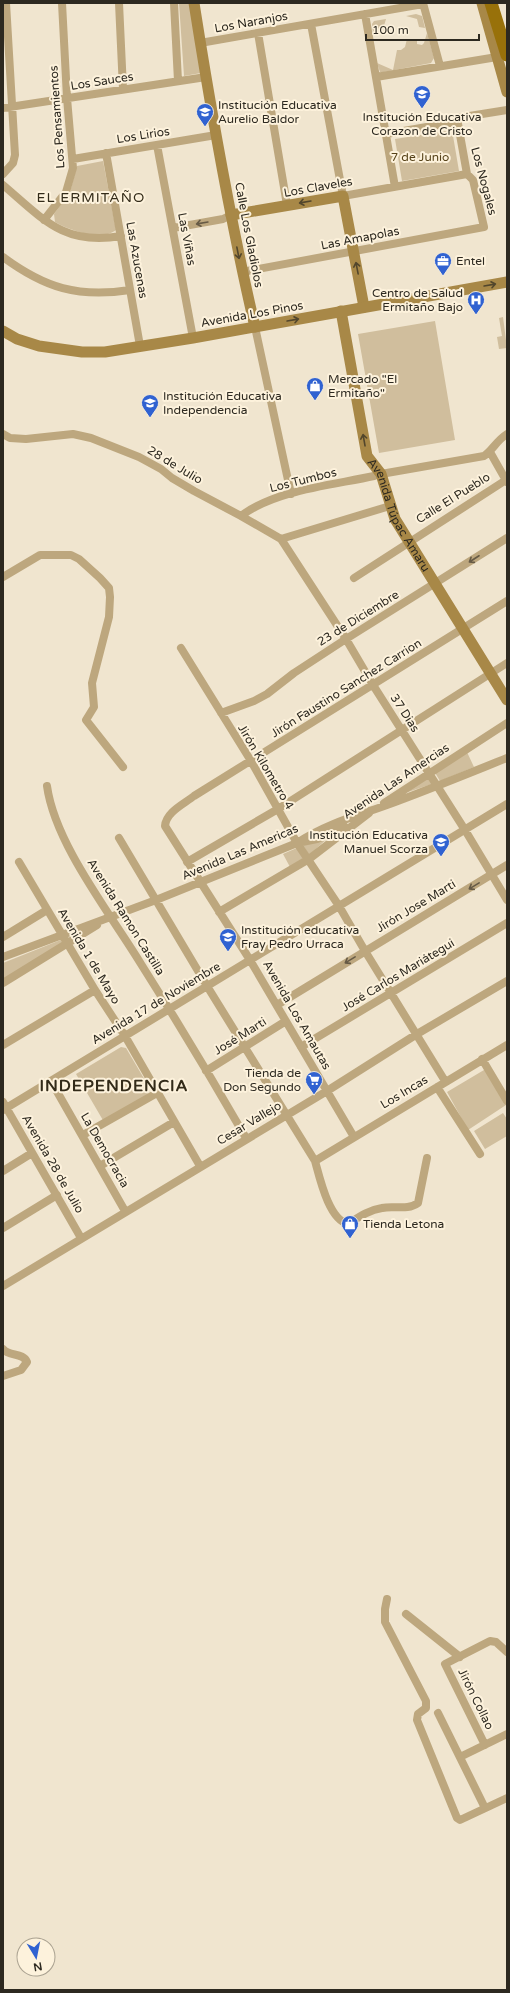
<svg xmlns="http://www.w3.org/2000/svg" width="510" height="1993" viewBox="0 0 510 1993" font-family="'Varela Round',sans-serif">
<rect width="100%" height="100%" fill="#f0e5cf"/>
<path fill="#d0be9d" d="M179,3H190L201,73L184,76Z
M416,14L422,16L425,28L419,27L417,19L406,16Z
M386,19L383,29L375,28L373,32L372,24L374,21Z
M427,33L434,58L431,63L384,72H380L377,63L393,70L397,50H401L405,47L407,39L417,41V44L422,45L424,43Z
M452,130L459,171L402,181L395,139Z
M103,161L116,230C101,242 69,230 55,222L54,214L70,192L77,166Z
M503,317L507,348L499,349L497,337L502,336L499,318Z
M435,321L455,440L379,453L358,334Z
M466,750L474,767L440,781L434,771Z
M427,775L432,784L405,793Z
M328,838L309,855L303,845Z
M299,847L305,857L290,867L283,854Z
M63,939L66,944L3,981V963Z
M121,1047L126,1048L149,1087L147,1096L104,1122L76,1074Z
M484,1070L487,1071L506,1105L468,1130L447,1092Z
M503,1113L507,1119V1136L485,1149L474,1131Z"/>
<g fill="none" stroke-linecap="round" stroke-linejoin="round">
<path stroke="#bda77e" stroke-width="8" d="M119,3L123,89
M174,3L178,81
M423,3L440,66
M365,14L395,187
M311,24L343,196L467,174
M258,33L287,205
M200,43L423,4
M376,77L497,57
M3,108L206,77
M386,134L450,123L457,118L507,110
M157,145L193,338
M106,153L140,346
M73,159L216,135
M3,174L13,163L15,155L6,3
M3,185C43,219 64,246 121,236
M44,220L66,192L73,168L67,98L62,3
M173,228L223,219L231,215
M3,257C45,288 78,298 130,290
M242,272L484,227L473,180L467,174L457,118
M255,327L291,494
M3,434L10,438L26,439L73,434L91,438L139,457L161,469L172,478L194,491L241,516L281,539L346,639L373,685L465,830L507,900
M490,452L507,482
M381,474L484,456C493,450 496,441 507,434
M241,516C275,490 333,485 374,476
M281,539L390,506
M3,577L40,555H71L79,559L100,578L109,588L110,597L109,617L92,683L94,707L86,720L123,767
M354,578L506,480
M181,648L251,761L297,843L339,906L365,951L445,1081
M221,713L254,701L267,694L294,673L346,639L507,538
M47,786C55,844 110,913 141,964C177,1021 212,1079 246,1138
M384,803L507,723
M119,838L207,986L315,1161C320,1179 329,1220 348,1224C359,1217 369,1210 382,1208C394,1205 407,1211 418,1203L427,1158
M302,842L317,839L345,827
M19,862L95,990L125,1036L200,1166
M187,862L278,809L507,663
M219,912L309,859L369,813
M3,937L47,910
M3,957L156,900L297,843C325,824 356,816 387,805C428,790 467,774 507,758
M3,983L97,925
M277,1005L507,865
M3,1045L95,990
M301,1047L507,923
M482,1059L507,1101
M206,1071L286,1021
M51,1081L125,1211
M437,1087L480,1154
M3,1102L81,1238
M3,1110L507,804
M83,1135L157,1093
M354,1137L250,960L165,826C166,812 184,804 194,796L507,601
M315,1161L507,1045
M100,1166L174,1122
M3,1171L32,1153
M3,1228L57,1195
M3,1286L327,1091L417,1034L507,981
M3,1349C9,1357 23,1352 27,1362L21,1370L3,1376
M387,1599L385,1609V1622L426,1701V1708L418,1714L417,1720L457,1818L460,1820L507,1798
M406,1614L460,1657
M438,1713L485,1808
M485,1745L445,1664L490,1641L496,1642L507,1652
M460,1757L507,1734"/>
<g stroke="#a88847" stroke-width="11">
<path d="M194,3C211,111 230,220 255,327"/>
<path d="M482,3L507,92"/>
<path d="M231,215L343,196L364,307"/>
<path id="s1" d="M341,311L367,456L381,474L395,519L507,700"/>
<path d="M3,331L17,339L39,346L82,352H105L193,338L507,282"/>
</g>
<path stroke="#98710a" stroke-width="13" d="M491,3L507,55"/>
</g>
<defs><path id="oneway-shaft" d="M-6 0H5M1.5-3L5.5 0L1.5 3" fill="none" stroke-width="1.6" stroke-linecap="round" stroke-linejoin="round"/></defs>
<g stroke="#52462c">
<use href="#oneway-shaft" transform="translate(305 202) rotate(170)"/>
<use href="#oneway-shaft" transform="translate(238 253) rotate(79)"/>
<use href="#oneway-shaft" transform="translate(357 268) rotate(-101)"/>
<use href="#oneway-shaft" transform="translate(490 285) rotate(-10)"/>
<use href="#oneway-shaft" transform="translate(293 320) rotate(-10)"/>
<use href="#oneway-shaft" transform="translate(364 440) rotate(-100)"/>
</g>
<g stroke="#675b46">
<use href="#oneway-shaft" transform="translate(202 223) rotate(170)"/>
<use href="#oneway-shaft" transform="translate(474 559) rotate(147)"/>
<use href="#oneway-shaft" transform="translate(474 886) rotate(149)"/>
<use href="#oneway-shaft" transform="translate(350 960) rotate(149)"/>
</g>
<defs>
<symbol id="school-pin" viewBox="-11 -11 22 30"><path d="M0 17L-7.5 6A9.5 9.5 0 1 1 7.5 6Z" fill="#3062d1" stroke="#fdf2dc"/><path d="M0-5L7-2L0 1L-7-2ZM-4 1L0 2.5L4 1V4Q0 6-4 4Z" fill="#fff"/></symbol>
<symbol id="office-pin" viewBox="-11 -11 22 30"><path d="M0 17L-7.5 6A9.5 9.5 0 1 1 7.5 6Z" fill="#3062d1" stroke="#fdf2dc"/><path d="M-6-3h4V-5.5h4V-3h4V5H-6ZM-1-4.5V-3h2v-1.5ZM-6 0V1H6V0Z" fill="#fff"/></symbol>
<symbol id="hospital-pin" viewBox="-11 -11 22 30"><path d="M0 17L-7.5 6A9.5 9.5 0 1 1 7.5 6Z" fill="#3062d1" stroke="#fdf2dc"/><path d="M-5-5h3v3.5h4V-5h3V5h-3V1.5h-4V5h-3Z" fill="#fff"/></symbol>
<symbol id="shop-pin" viewBox="-11 -11 22 30"><path d="M0 17L-7.5 6A9.5 9.5 0 1 1 7.5 6Z" fill="#3062d1" stroke="#fdf2dc"/><path d="M-5-2.5h2.3a2.7 3.5 0 0 1 5.4 0H5L5.5 6h-11ZM-1.5-2.5h3a1.5 2.3 0 0 0-3 0Z" fill="#fff"/></symbol>
<symbol id="supermarket-pin" viewBox="-11 -11 22 30"><path d="M0 17L-7.5 6A9.5 9.5 0 1 1 7.5 6Z" fill="#3062d1" stroke="#fdf2dc"/><path d="M-6-5.5h2.5l.6 2H6L4.5 2H-2.5L-4.4-4H-6ZM-1.5 3.2a1.3 1.3 0 1 0 .1 0ZM3 3.2a1.3 1.3 0 1 0 .1 0Z" fill="#fff"/></symbol>
</defs>
<g fill-rule="evenodd">
<use href="#school-pin" x="412" y="84" width="20" height="27"/>
<use href="#school-pin" x="195" y="102" width="20" height="27"/>
<use href="#office-pin" x="433" y="251" width="20" height="27"/>
<use href="#hospital-pin" x="466" y="290" width="20" height="27"/>
<use href="#shop-pin" x="305" y="376" width="20" height="27"/>
<use href="#school-pin" x="140" y="393" width="20" height="27"/>
<use href="#school-pin" x="431" y="832" width="20" height="27"/>
<use href="#school-pin" x="218" y="927" width="20" height="27"/>
<use href="#supermarket-pin" x="304" y="1070" width="20" height="27"/>
<use href="#shop-pin" x="340" y="1214" width="20" height="27"/>
</g>
<g text-anchor="middle" dominant-baseline="central" stroke-width="4" stroke-linejoin="round" paint-order="stroke">
<g font-size="12" fill="#2d2920" stroke="#fdf2dc">
<text transform="translate(251 22) rotate(-10)">Los Naranjos</text>
<text transform="translate(102 81) rotate(-9)">Los Sauces</text>
<text transform="translate(57 117) rotate(-94)">Los Pensamientos</text>
<text transform="translate(143 135) rotate(-9)">Los Lirios</text>
<text transform="translate(484 181) rotate(75)">Los Nogales</text>
<text transform="translate(318 187) rotate(-10)">Los Claveles</text>
<text transform="translate(249 235) rotate(79)">Calle Los Gladiolos</text>
<text transform="translate(360 238) rotate(-11)">Las Amapolas</text>
<text transform="translate(187 239) rotate(79)">Las Viñas</text>
<text transform="translate(137 260) rotate(80)">Las Azucenas</text>
<text transform="translate(252 314) rotate(-10)">Avenida Los Pinos</text>
<text transform="translate(175 465) rotate(31)">28 de Julio</text>
<text transform="translate(303 480) rotate(-14)">Los Tumbos</text>
<text transform="translate(453 498) rotate(-32)">Calle El Pueblo</text>
<text stroke="none"><textPath href="#s1" startOffset="215">Avenida Túpac Amaru</textPath></text>
<text transform="translate(358 618) rotate(-32)">23 de Diciembre</text>
<text transform="translate(346 688) rotate(-32)">Jirón Faustino Sanchez Carrion</text>
<text transform="translate(405 713) rotate(57)">37 Dias</text>
<text transform="translate(266 767) rotate(59)">Jirón Kilometro 4</text>
<text transform="translate(396 781) rotate(-34)">Avenida Las Amercias</text>
<text transform="translate(240 852) rotate(-23)">Avenida Las Americas</text>
<text transform="translate(416 906) rotate(-31)">Jirón Jose Marti</text>
<text transform="translate(126 917) rotate(58)">Avenida Ramon Castilla</text>
<text transform="translate(89 956) rotate(59)">Avenida 1 de Mayo</text>
<text transform="translate(398 975) rotate(-31)">José Carlos Mariátegui</text>
<text transform="translate(156 1003) rotate(-31)">Avenida 17 de Noviembre</text>
<text transform="translate(297 1015) rotate(60)">Avenida Los Amautas</text>
<text transform="translate(240 1036) rotate(-32)">José Marti</text>
<text transform="translate(404 1092) rotate(-31)">Los Incas</text>
<text transform="translate(249 1123) rotate(-31)">Cesar Vallejo</text>
<text transform="translate(105 1150) rotate(60)">La Democracia</text>
<text transform="translate(53 1164) rotate(60)">Avenida 28 de Julio</text>
<text transform="translate(476 1699) rotate(64)">Jirón Collao</text>
</g>
<g font-size="12" fill="#2d2920" stroke="#fdf2dc" text-anchor="start">
<text x="218" y="105">Institución Educativa<tspan x="218" dy="14">Aurelio Baldor</tspan></text>
<text x="422" y="117" text-anchor="middle">Institución Educativa<tspan x="422" dy="14">Corazon de Cristo</tspan></text>
<text x="456" y="261">Entel</text>
<text x="463" y="293" text-anchor="end">Centro de Salud<tspan x="463" dy="14">Ermitaño Bajo</tspan></text>
<text x="328" y="379">Mercado "El<tspan x="328" dy="14">Ermitaño"</tspan></text>
<text x="163" y="396">Institución Educativa<tspan x="163" dy="14">Independencia</tspan></text>
<text x="428" y="835" text-anchor="end">Institución Educativa<tspan x="428" dy="14">Manuel Scorza</tspan></text>
<text x="241" y="930">Institución educativa<tspan x="241" dy="14">Fray Pedro Urraca</tspan></text>
<text x="301" y="1073" text-anchor="end">Tienda de<tspan x="301" dy="14">Don Segundo</tspan></text>
<text x="363" y="1224">Tienda Letona</text>
</g>
<g font-size="12" fill="#564219" stroke="#fdf2dc">
<text x="420" y="157">7 de Junio</text>
</g>
<g font-size="14" letter-spacing="1" fill="#332b19" stroke="#fdf2dc">
<text x="91" y="197">EL ERMITAÑO</text>
</g>
<g font-size="16" font-weight="bold" letter-spacing="1" fill="#332b19" stroke="#fdf2dc">
<text x="114" y="1086">INDEPENDENCIA</text>
</g>
</g>
<rect width="510" height="1993" fill="none" stroke="#2d2920" stroke-width="8"/>
<g transform="translate(36 1957) rotate(170)"><circle r="19" fill="#fdf2dc" stroke="#aaa291"/>
<path d="M0-3L7 15L0 10L-7 15Z" fill="#3062d1"/>
<text y="-6" font-size="11" font-weight="bold" text-anchor="middle" fill="#2d2920">N</text>
</g>
<path d="M366 34v6h113v-6" fill="none" stroke="#2d2920" stroke-width="2"/>
<text x="372" y="34" font-size="12" fill="#2d2920" stroke="#fdf2dc" stroke-width="3" paint-order="stroke">100 m</text>
</svg>
